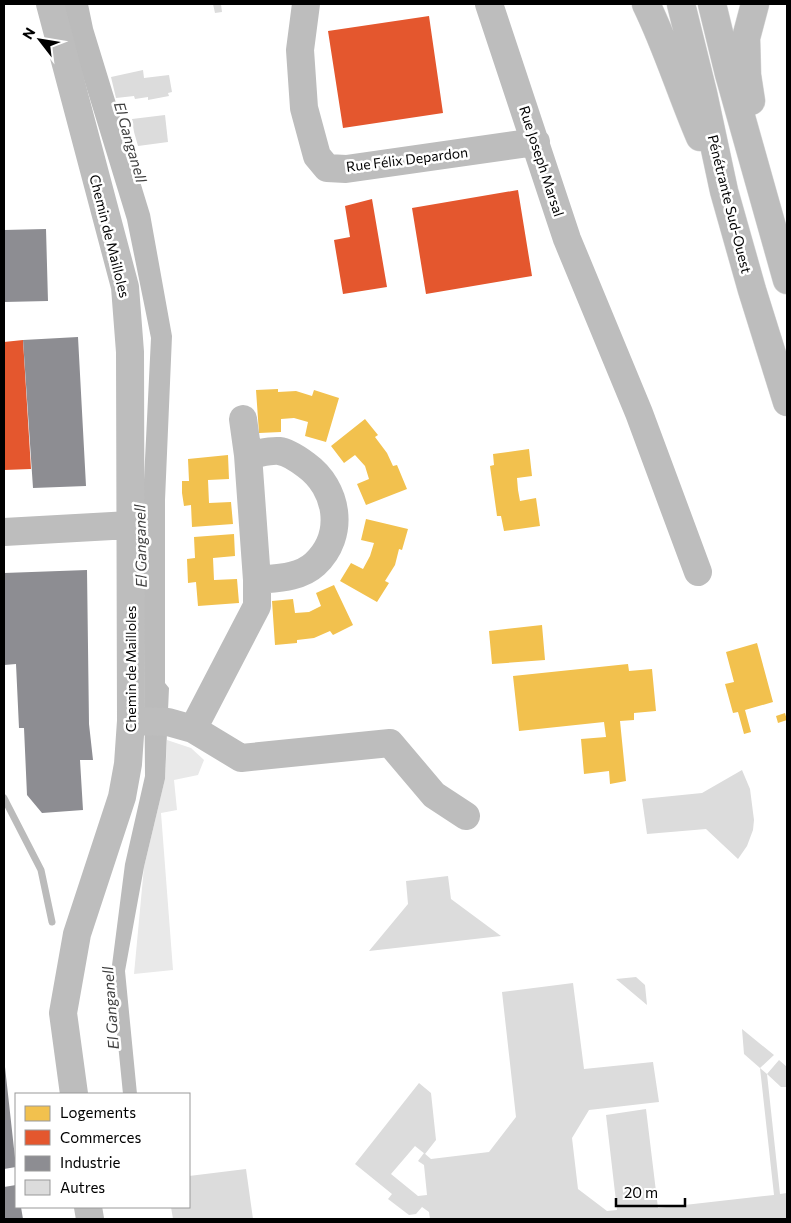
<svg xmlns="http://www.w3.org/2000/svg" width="791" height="1223" viewBox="0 0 791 1223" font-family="Commissioner,sans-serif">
<rect width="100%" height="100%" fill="#fff"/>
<path fill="#e9e9e9" d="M167,740L191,748L204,760L198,775L174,780L177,810L161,813L173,970L134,974L144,867L165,779Z"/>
<path fill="#bbb" d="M63,4H88L93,28L150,214L172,336L165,500V683L169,688L165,779L144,867L125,971L137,1094H123L111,973L125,864L145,776L143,500L151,338L127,220L70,34Z"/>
<path fill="#f2c14e" d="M278,389V392L296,391L312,396L314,390L339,398L326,442L305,436L308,422L294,418L281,419V432L259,433L256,390Z
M365,419L378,435L375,437L387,453L393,466L397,465L407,489L366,505L357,484L369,479L365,466L355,455L344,463L331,446Z
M529,449L532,476L517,478L518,490L520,501L536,498L540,526L504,531L501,516H497L490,466L494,465L493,454Z
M228,455L229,479L208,480L209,503L231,502L233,524L192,527L191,505L184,506L182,493V481H189L188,459Z
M366,519L408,529L402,550L399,549L395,565L385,581L389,583L377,602L340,581L351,563L363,569L370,556L374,543L361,540Z
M234,534L235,556L213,558L214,580L237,579L239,603L198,606L196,582L188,583L187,559L195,558L194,537Z
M334,585L353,625L333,635L330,631L314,638L297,640V643L275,645L272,601L293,599L295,613L309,612L321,606L316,593Z
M542,625L545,660L492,664L489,631Z
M757,643L773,702L745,710L751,732L744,734L738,712L733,713L725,684L734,682L726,652Z
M628,664L629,671L652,669L656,711L634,713V720L620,721L626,781L610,784L609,771L584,774L581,739L606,737L604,722L519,731L513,676Z
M785,713L787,720L778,723L776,716Z"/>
<path fill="#e4572e" d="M429,16L443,113L343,128L328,31Z
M518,190L532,276L426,294L412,208Z
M372,199L387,287L343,294L334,240L350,237L345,206Z
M23,340L31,469L4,470V342Z"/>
<path fill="#8d8d92" d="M46,229L48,301L4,302V230Z
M78,337L86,486L33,488L23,340Z
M87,570L89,724L93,760H80L83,810L42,813L27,795L24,728H19L16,664L4,665V573Z
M4,1067H5L16,1167L4,1169Z
M16,1185V1207H21L23,1219H4V1187Z"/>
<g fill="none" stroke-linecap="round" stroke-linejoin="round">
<path stroke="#bbb" stroke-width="7" d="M4,798L41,870L52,922"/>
</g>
<path fill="#dcdcdc" d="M213,4H221L222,12L215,13Z
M143,70L144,78L169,75L172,92L168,93L169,96L148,100V97L135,99L134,96L116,98L111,77Z
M165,115L168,142L138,146L134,132L132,119Z
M742,770L750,789L754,820L753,830L747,846L738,859L706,829L647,834L642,799L702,793Z
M448,876L451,899L501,936L369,951L408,904L406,881Z
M636,977L645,985L647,1005L616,979Z
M573,983L584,1069L653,1062L659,1102L589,1110L572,1138L578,1189L607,1211L617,1210L606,1115L646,1109L658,1208L774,1195L760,1068L767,1074L780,1194L787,1193V1219H430L429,1212L422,1207L416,1214L409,1215L388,1199L392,1194L355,1164L419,1083L431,1093L436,1140L425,1154L415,1146L391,1174L418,1196L427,1195L424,1165L418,1161L424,1153L431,1159L489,1152L516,1117L502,992Z
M742,1029L774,1055L760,1068L744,1054Z
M779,1060L787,1067V1087H781L767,1074Z
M246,1169L253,1219H173L171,1207H189V1176Z"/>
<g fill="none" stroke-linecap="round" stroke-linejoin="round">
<defs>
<path id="highway" d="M646,4C667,47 681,93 700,137
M681,4L703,93L724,191L752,290L787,402
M712,4L729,74L787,280
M751,101L747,75L746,38L755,4"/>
</defs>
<use href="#highway" stroke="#dbdbdb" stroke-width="29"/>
<path stroke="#bdbdbd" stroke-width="28" d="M50,4L125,287L130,352L131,721L128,764L122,797L77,934L63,1013L74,1094
M306,4L300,50L304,108L317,156L327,168L346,169L536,142
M489,4L567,239L639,413L698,572
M248,455C258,454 270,450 279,451C288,452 298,459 306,465C338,488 346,535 315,564C300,578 277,578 257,580
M4,532L130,525
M131,721L168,722L193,729L241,758L390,743L434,795L466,816
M193,729L257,606V580L248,455L243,419
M88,1207L90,1219"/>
<use href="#highway" stroke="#bdbdbd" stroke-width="28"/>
</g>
<g text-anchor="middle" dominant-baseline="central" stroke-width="5" stroke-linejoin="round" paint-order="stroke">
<g font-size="14" fill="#000" stroke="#fff">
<text transform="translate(407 159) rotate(-7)">Rue Félix Depardon</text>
<text transform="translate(542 161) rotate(72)">Rue Joseph Marsal</text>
<text transform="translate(730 204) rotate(76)">Pénétrante Sud-Ouest</text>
<text transform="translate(110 236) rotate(76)">Chemin de Mailloles</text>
<text transform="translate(130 669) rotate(-90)">Chemin de Mailloles</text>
</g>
<g font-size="15" font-style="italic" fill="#3f3f3f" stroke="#fff">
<text transform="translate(131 142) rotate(74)">El Ganganell</text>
<text transform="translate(140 546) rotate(-91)">El Ganganell</text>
<text transform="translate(110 1008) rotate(-94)">El Ganganell</text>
</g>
</g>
<rect width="791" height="1223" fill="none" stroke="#000000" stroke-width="10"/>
<rect x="15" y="1093" width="175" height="115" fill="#ffffff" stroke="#999999"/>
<rect x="25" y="1106" width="25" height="15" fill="#f2c14e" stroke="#999999"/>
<text x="60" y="1118" font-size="15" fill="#000000">Logements</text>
<rect x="25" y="1130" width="25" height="15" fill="#e4572e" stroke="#999999"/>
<text x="60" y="1143" font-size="15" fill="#000000">Commerces</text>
<rect x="25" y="1156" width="25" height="15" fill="#8d8d92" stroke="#999999"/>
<text x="60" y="1168" font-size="15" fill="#000000">Industrie</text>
<rect x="25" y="1180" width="25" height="15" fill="#dcdcdc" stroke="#999999"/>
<text x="60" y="1193" font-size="15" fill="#000000">Autres</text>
<g transform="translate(40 40) rotate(301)" stroke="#ffffff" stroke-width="4" paint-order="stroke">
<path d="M0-4L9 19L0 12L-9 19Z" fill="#000000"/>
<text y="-8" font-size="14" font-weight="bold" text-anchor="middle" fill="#000000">N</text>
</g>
<path d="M616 1198v8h69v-8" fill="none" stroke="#000000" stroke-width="2.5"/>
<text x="624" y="1198" font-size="15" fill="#000000" stroke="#ffffff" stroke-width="4" paint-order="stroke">20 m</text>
</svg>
